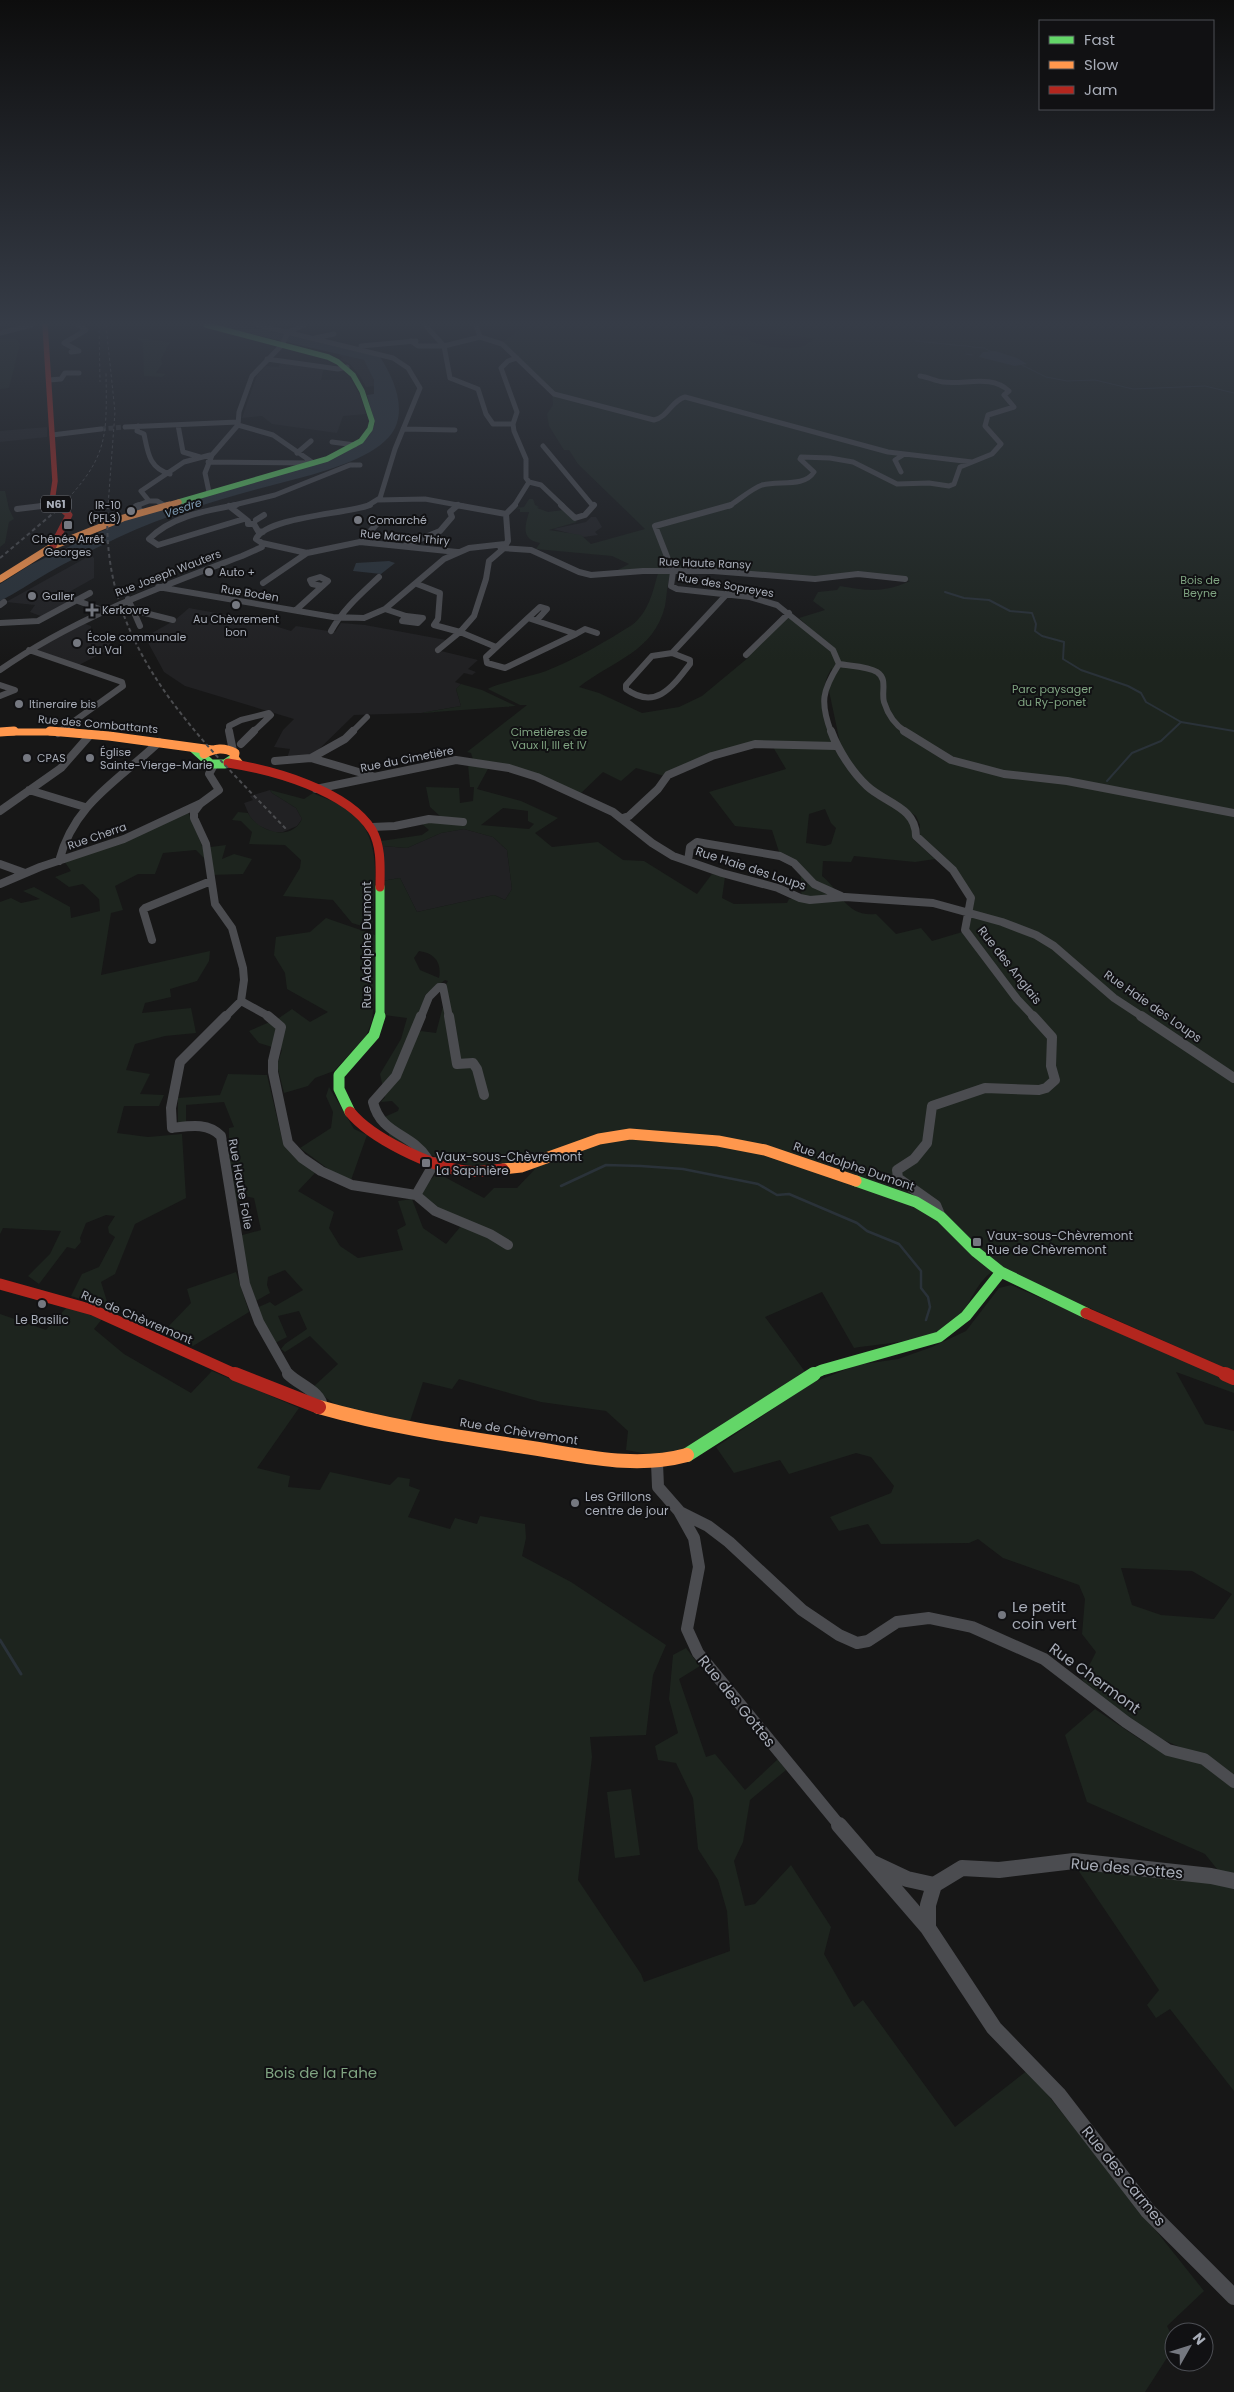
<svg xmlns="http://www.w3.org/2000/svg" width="1234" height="2392" viewBox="0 0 1234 2392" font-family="Poppins,sans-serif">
<rect width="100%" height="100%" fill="#171717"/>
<path fill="#212123" d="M340,354L364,360L372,373L375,386L366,387L360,376L350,364L340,359L343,358L338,355Z
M282,362L324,368L321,380H351L360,395L366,414L343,416L337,433L272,424L262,416L242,418L257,375L266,366L278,367Z
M47,427V437L0,442V431Z
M591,517H596L602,527L595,532L598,535L584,537L553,529L586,522Z
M91,555L94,558V578L62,596L72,602L43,617L30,612L35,605L6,602Z
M189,608L266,622V623L291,631L296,626L335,632L341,623L365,625L446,640L437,650L478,660L468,669L476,672L472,675L464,673L455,682L461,684L456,689L461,706L421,713L354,715L312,756L287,758L290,749L274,747L283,730L294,719L185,686L164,672L145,637L175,620Z
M83,623L91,626V633L108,638L112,648L79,665L34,649Z
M270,790L272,793L296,808L302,819L297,826L283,832H273L257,825L250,817L244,803L253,800L250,796Z
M464,829L493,837L507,850L512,889L505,900L494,895L417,912L400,878L382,881L383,846L407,848L441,833Z"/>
<path fill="#1d241e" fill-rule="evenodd" d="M525,325H722L725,328L723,334L749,337L750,341C766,347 803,355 814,338L774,334L780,325H1234V1372L999,1268C975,1279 973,1303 956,1320C935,1342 883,1343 854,1348L822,1292L765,1317L806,1373L687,1450L659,1458L648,1454L626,1450L628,1431L606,1411L541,1402L459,1379L452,1389L423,1382L410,1421L339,1407L312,1388L338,1364L310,1336L285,1352L281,1349L285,1344L307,1329L299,1311L278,1316L287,1337L271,1345L254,1309L270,1302L275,1306L303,1290L285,1270L268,1277L267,1285L270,1293L252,1303L241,1255L239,1236L261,1230L254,1198L244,1196L236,1202L229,1167V1128L234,1127L224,1102L186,1105V1123H178V1098L220,1095L228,1074L267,1075L283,1143L315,1173L298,1191L334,1212L329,1228L340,1246L358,1258L403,1250L397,1230L406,1225L398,1201L412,1199L423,1228L446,1244L461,1226L433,1210L419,1193L437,1173L484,1198L494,1188H517L535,1169C518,1160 501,1170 482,1167C447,1163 420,1151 388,1138L392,1125L382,1118L398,1111L399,1108L392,1101L381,1102L385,1097L380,1074L401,1039L407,1018L384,1015L382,881L400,878L417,912L494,895L505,900L512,889L507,850L493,837L464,829L441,833L407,848L383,846L381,841L422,835L429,830L421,823L440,816L430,807L426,787L459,788L460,803L473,801L474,787H470L468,764L489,767L477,789L521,801L558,818L535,833L552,847L598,842L623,860L644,861L697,894L712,874L725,877L722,898L734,904L787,903L789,899H801C802,874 803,867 780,855L772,830L735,826L709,792L786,769L773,747L775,745L833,747C844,762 855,778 868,791C887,811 912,801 913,839L935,859L915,862L854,856L851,862L823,861L822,876C843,893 845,917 876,914L896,934L921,928L932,941L969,930L975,897C959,873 940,855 920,835V825L916,816L870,787L842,752L829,691L832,668C817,690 825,719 832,742L830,744L752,742L711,755L668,772L664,776L636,768L621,781L603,772L579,795L556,785L558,782L511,767L473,759L471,753L467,752L527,705H520L488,689C493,685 535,675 546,671C576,659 605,642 632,625C648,613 653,592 658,573L670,572L643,570L614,572L629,564L612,556L536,549L540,543C522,539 524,529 529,512H520V509L515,508L524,507L529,499H533L535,505L539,507L537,508L548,512L563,510L577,522L549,530L581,535L591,544L645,529L578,464L569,450H564L549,426L547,414L553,405L552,392L503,342ZM713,571L815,579L841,575H875L910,581C883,593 868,591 840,586L837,590L818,592L813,601L825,610L799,618L835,651L834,658L831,651L789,615L785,616L749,653V657L702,696L679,707L642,713L599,693L579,687C612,661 654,652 665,606C667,595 667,583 671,572ZM503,808L528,811V821L534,824L529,829L481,825ZM825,809L831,823L836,828L831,844L825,846L806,843L809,814ZM419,951C435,953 442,963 439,978L420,970L414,958ZM445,980L448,981L445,986L447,991L436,1033L421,1031L408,1040L415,1020L420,1014L425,995Z
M8,338L16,339L20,344L9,388L0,389V339Z
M137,338L170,342L161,359L162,364L156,373L166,374L162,377L144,376L143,343Z
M0,491H5L9,509L14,519L9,522L5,543L0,547Z
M461,684L482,690L516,706L421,713L461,706L456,689Z
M270,790L304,799L313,793C323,798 335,801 345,807C385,833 375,887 372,929L352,923L333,900L283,896L300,868L301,860L285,845L249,844L252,832L241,821L232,820L238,812L248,813C257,831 291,843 302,819L296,808L272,793Z
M188,812L203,848L226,845L222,859L234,854L252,859L243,874L210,875L206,860L196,850L163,853L155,874H138L115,886L123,910L111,913L101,975L210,951L209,961L197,981L170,989L171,997L145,1003L142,1013L191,1008L196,1033L165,1036L135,1044L126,1070L150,1074L140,1094L164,1095L159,1106H124L117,1133L148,1137L182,1134L186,1198L135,1224L115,1274L101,1282L109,1308L71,1296L82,1274L99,1267L115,1237L109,1233L108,1227L115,1216L106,1215L86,1223L80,1238L81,1242L75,1249L67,1247L39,1284L28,1276L50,1254L61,1231L3,1228L0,1234V902L11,898L21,903L40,899L23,891L34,887L70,907L71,918L100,911L99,899L83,884L69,887L55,877L71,871L64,861Z
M326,918L375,935V991L372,1021L366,1036L334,1071L315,1078L308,1086L284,1093L277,1065L282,1050L259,1043L249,1031L279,1018L292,1009L310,1022L328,1012L287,989L285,973L274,955L276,937L310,932Z
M329,1087L354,1129L367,1135L350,1183L339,1177L300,1148L331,1128L333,1112L326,1096Z
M236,1272L249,1312L193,1346L163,1332L191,1303L187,1289Z
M1011,1285L1234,1382V1393L1176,1372L1205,1424L1234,1431V1876L1221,1874L1205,1854L1087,1802L1065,1735L1095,1709L1144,1742L1184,1760L1187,1750L1145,1732L1103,1701L1082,1680L1096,1652L1082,1634L1085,1599L1079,1585L1003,1558L978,1539L969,1543L881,1544L868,1524L839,1531L830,1517L891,1493L894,1486L871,1457L856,1453L789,1474L780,1460L734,1473L716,1447L812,1383L857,1365L898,1359L932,1347L966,1331L999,1288ZM1121,1568L1192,1571L1232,1594L1214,1619L1161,1615L1132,1605Z
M67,1307L102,1319L94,1329L124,1354L191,1393L212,1371L299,1408L257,1468L290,1476L288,1487L320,1490L330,1472L390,1485L398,1477L410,1479L409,1486L420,1490L408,1517L450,1529L455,1518L477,1524L480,1516L525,1524L526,1538L522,1556L571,1582L666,1645L653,1675L646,1735L590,1737L592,1757L578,1880L641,1974L644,1982L730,1951L727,1911L718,1880L698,1849L693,1798L676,1763L658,1760L655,1746L678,1733L669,1699L673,1655L686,1648L700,1666L679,1679L706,1757L715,1754L745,1790L778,1759L786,1770L750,1800L743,1842L734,1861L745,1906L755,1904L791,1865L831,1927L824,1954L854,2007L863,2000L955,2127L1028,2070L1204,2291L1167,2326L1174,2340V2347L1145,2392H0V1314L46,1330Z
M631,1789L640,1855L615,1858L607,1792Z
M1076,1867L1234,1883V2091L1170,2009L1156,2018L1147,2005L1159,1990Z"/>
<path fill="#2a3239" d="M213,325H244L380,357C392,375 406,405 395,428C382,454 337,467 311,475C245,492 179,509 117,538C93,550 68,561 46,574C30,583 16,593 0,601V584L30,565L132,517L317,464L369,436L375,423L367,395L374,394V380L364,360Z
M995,351L1017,358L1027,364L1015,366L979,357L983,352Z
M389,561L395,563L381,574L353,571L356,563Z"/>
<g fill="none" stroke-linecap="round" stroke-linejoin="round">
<path stroke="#2a3239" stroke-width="1" d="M698,326L707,329
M916,341L984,348L992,352
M966,354L972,355
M1022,365L1046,377L1067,381L1095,380L1133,389L1205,386L1234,393"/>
<path stroke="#2a3239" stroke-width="2" d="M945,592L964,598L989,600L1010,611L1032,613L1036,624L1035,631L1042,636L1064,642L1063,659L1081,670L1128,686L1141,693L1146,702L1181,722L1234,731
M1107,781L1132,753L1161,741L1181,722"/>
<path stroke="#2a3239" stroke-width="2.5" d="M561,1186L606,1165L641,1166L683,1169L758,1184L777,1195L789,1194L857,1223L867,1231L899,1244L921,1271V1288L928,1297L930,1307L926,1320"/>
<path stroke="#2a3239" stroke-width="3" d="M0,1640L21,1674"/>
<path stroke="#343537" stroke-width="5" stroke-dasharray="5 2.5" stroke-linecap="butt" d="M101,429L125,427"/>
<path stroke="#4b4c50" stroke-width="5" d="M257,325L393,358L408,368L420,388L395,449L380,498L367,506
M425,325L444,346L450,378L478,389L486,414L493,424H513
M476,325L480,337
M288,332L304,325
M0,333L32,325
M315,338L334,334
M411,341L418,346H444L480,337L502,344L554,394L654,420C668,417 671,401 685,397L888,452L972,462
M361,346L416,341
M71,352L79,351L64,343L86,330L78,325
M517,358L508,361L501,368L517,412L513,424L514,431L526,459V478L529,482
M267,359L338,369L347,367
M49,380L61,379L65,373H79
M178,425L183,452L200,457
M238,425L273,435L312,462
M138,426L137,431L144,434C148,453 149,468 170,474
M125,427L238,422
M403,429L455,430
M52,435L101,429
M332,442L355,445
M543,446L593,506
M297,453L311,441
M208,462L314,463
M901,472L895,460L903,455
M529,482L541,485L563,506
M209,492L205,473L212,455L238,425L239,412L252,376L282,345L288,332
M377,500L425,499L463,506
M164,505L157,501H149L141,491L184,462L210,455
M40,506L55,504
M136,506L149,501
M230,506L275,495L350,465H360
M514,506L529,482
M729,506C739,500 751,489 762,485C778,480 804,488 814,472L800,459L801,457L830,458L853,462L897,484L929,483L949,486L954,484L960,467L992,454L1001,444L985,426L988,415L1014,407L1004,395L1009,391C991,374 965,385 943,382C935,381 928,377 920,376"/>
<path stroke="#4b4c50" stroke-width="6" d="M139,505L136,506L142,512
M236,505C205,511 172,516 149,539L158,545L244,519
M456,505L506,514
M561,505L575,518L585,515L594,505
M229,506L248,521V524H254L258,531L263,532
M17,509L50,505
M506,514L515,505
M506,514L508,541L506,544
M256,520L264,515
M360,542L376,525
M262,543L256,539C266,517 346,514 370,505
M262,543L307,553L360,542L457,552
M406,545L440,531L452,517L450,512L458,505
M499,545L501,548L531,550L579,572L591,575L643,571H713L815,579L858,574L905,579
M673,572L655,526L731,505
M673,572L671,586L677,589L750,597L777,605L833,650L839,664
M263,583L307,553
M417,584L440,593L438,619L434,625L460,632L496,647
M158,587L333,617L364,618L385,609L444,559L469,548L505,544
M128,599L133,610L173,620
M78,601L102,610
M0,605L4,602
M385,609L406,616
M133,610L140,626
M296,610L328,581L320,577L310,580L312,584L322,586
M406,616L423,618L418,623L402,621Z
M528,618L576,634L505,668L487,663L486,657Z
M528,618L540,607L547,609L537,620
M0,623L38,621L90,593
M331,631C343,609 361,594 379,577
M576,634L585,629L597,633
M29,650L122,682L123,686L59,732
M438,650L460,632L474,616L486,579L489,561L503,549
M672,653L690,660V664C673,686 656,711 626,689V685L652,656Z
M672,653L727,594
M746,655L789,613
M839,664C850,666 868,666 877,672C888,679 881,692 884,702C888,715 895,725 906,732
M0,670C74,618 158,588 242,556L262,547V543
M0,685L15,690L0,696
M229,732V726L241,720L269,713L271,715L253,732
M352,732L367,717
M831,732C820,702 822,691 839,664"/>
<path stroke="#4b4c50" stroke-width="8" d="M229,731L233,751
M831,731C838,750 852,772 867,786C885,803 916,807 916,836L953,870L971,898L965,930L1017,999L1034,1017
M904,731L951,760L1004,774L1067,781L1234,813
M58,733L61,731
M241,744L254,731
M311,758L372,776
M275,761L311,758L345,739L353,731
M214,765L209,774L219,790L200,804L194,812V818L206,844L215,904L232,928L243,968L244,980L241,1001L225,1017
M316,789L456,760L509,768L537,777L613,812L652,843L673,856L722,873L778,888L800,898L810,900L845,897L933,903L1002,922L1036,935L1054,946L1114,998L1143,1017
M29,790L85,807
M0,811L61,768L90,735
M623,818L629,816L658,789L668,775L712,756L755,744L836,746
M372,827L395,826L429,819L463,822
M59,861C74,803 118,781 159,742
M688,861L690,847L697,842L780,856L794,863L814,884L841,896
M0,864L25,873
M0,884L40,867L124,839L199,804
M152,940L143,910L145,908L211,881
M241,1001L270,1017
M421,1017L429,997L439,987H443L449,1017"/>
<path stroke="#4b4c50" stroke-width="10" d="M226,1016L180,1062L171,1108L172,1128C189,1126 208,1122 221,1136L245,1284L259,1322L289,1375
M268,1016L281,1027L273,1061V1072L288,1143L302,1158L321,1171L352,1185L416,1195L435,1211L490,1234L508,1245
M421,1016L396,1076L373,1102C381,1135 410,1132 427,1158
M449,1016L457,1064L473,1063L477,1069L484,1095
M1141,1016L1234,1078
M416,1195L435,1162
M941,1217L936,1205L898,1178L897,1170L914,1159L927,1143L932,1106L985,1088L1039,1090L1046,1088L1055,1080L1051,1066L1052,1037L1033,1016"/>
<path stroke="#4b4c50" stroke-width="12" d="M288,1374C299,1385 322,1392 322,1408
M657,1463L658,1487L679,1511L694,1538L699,1567L687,1629L698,1653L840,1826
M680,1512L708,1526L729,1542L802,1610L839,1635L857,1643L868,1641L897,1622L929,1618L972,1627L1044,1659L1126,1722L1168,1750L1204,1759L1234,1782"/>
<path stroke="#4b4c50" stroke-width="16" d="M839,1825L928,1928L994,2028L1058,2094L1148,2211L1234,2297
M873,1863L907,1879L934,1885L962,1868L999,1870L1074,1861L1211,1876L1234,1881
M928,1928V1905L934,1885"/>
<path stroke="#63d668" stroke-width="5.5" d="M179,502L327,459L361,441L370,429L372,421L362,391L353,375L338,362L328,357L206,325"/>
<path stroke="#63d668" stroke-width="9" d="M193,748L211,764H225L234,758
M380,887V1017"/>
<path stroke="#63d668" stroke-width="11" d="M350,1112L339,1089V1075L374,1035L380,1016
M856,1181L916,1202L941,1217L976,1252L1001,1272L1086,1313
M811,1375L822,1370L939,1337L966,1316L1001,1272"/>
<path stroke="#63d668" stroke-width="14" d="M687,1455L814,1374"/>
<path stroke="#ff974d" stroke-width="5.5" d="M165,506L179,502"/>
<path stroke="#ff974d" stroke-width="7" d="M0,579L53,546L123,518L169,505
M0,732H73"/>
<path stroke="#ff974d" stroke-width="9" d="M50,731L109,736L212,750
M0,732L14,731
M204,754C215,748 224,747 235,753L234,758L239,764"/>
<path stroke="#ff974d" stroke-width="11" d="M503,1169L521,1167L599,1139L630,1134L718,1141L765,1150L856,1181"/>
<path stroke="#ff974d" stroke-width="14" d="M319,1407C389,1427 460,1437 532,1448C585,1456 635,1469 687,1455"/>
<path stroke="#b3261e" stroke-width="5.5" d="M45,325L55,481L52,501L61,506"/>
<path stroke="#b3261e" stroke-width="7" d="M53,546L69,515L58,505"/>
<path stroke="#b3261e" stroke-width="9" d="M228,763C272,770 347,790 372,830C382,847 380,869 380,887"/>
<path stroke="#b3261e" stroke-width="11" d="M350,1112C371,1138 431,1167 465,1171C477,1173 490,1170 503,1169
M0,1284L93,1310L237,1375
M1086,1313L1228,1375"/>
<path stroke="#b3261e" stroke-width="14" d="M235,1374L319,1407
M1225,1374L1234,1378"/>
<path stroke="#4b4c4f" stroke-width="1" stroke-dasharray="3 2.5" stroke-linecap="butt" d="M99,325L100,382
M106,325L115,412L108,506
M61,506C108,457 107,438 106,373"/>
<path stroke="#4b4c4f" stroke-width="2" stroke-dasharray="4 3" stroke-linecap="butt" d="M108,505C98,645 198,737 287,830
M0,558L63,505"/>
</g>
<linearGradient id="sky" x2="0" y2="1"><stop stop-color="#0d0d0d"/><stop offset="0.49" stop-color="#363c47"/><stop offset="1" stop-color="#363c47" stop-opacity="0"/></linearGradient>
<rect width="1234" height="660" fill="url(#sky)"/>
<g fill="#757880" stroke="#111113" stroke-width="2">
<circle cx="131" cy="511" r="5"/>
<circle cx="358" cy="520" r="5"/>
<rect x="63" y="520" width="10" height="10" rx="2.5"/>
<circle cx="209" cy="572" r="5"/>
<circle cx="32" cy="596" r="5"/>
<circle cx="236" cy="605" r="5"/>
<path d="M89.5 602.5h5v5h5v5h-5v5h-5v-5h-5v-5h5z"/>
<circle cx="77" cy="643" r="5"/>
<circle cx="19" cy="704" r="5"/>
<circle cx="27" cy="758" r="5"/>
<circle cx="90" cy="758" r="5"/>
<rect x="421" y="1158" width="10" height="10" rx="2.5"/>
<rect x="972" y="1237" width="10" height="10" rx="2.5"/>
<circle cx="42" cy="1304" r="5"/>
<circle cx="575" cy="1503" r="5"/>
<circle cx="1002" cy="1615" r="5"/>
</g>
<g text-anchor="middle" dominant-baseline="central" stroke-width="4" stroke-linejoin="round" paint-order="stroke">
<rect fill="#111113" stroke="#7b7e86" stroke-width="1" x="41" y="495.5" width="30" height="17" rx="4"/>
<g font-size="11" font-weight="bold" fill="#a8adb8">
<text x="56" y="504">N61</text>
</g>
<g font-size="11" fill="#a8adb8" stroke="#111113" text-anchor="start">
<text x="121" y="505" text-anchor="end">IR-10<tspan x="121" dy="13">(PFL3)</tspan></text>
<text x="368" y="520">Comarché</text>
<text x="68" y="539" text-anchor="middle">Chênée Arrêt<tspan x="68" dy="13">Georges</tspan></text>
<text x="219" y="572">Auto +</text>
<text x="42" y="596">Galler</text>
<text x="102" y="610">Kerkovre</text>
<text x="236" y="619" text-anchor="middle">Au Chèvrement<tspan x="236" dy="13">bon</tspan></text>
<text x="87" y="637">École communale<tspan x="87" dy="13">du Val</tspan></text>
<text x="29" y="704">Itineraire bis</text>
<text x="100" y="752">Église<tspan x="100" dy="13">Sainte-Vierge-Marie</tspan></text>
<text x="37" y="758">CPAS</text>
</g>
<g font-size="11" font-style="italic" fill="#7f9bb3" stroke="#111113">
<text transform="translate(183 508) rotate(-19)">Vesdre</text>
</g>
<g font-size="11" fill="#a8adb8" stroke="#111113">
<text transform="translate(405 537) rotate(5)">Rue Marcel Thiry</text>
<text transform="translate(705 563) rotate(2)">Rue Haute Ransy</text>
<text transform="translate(168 573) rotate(-21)">Rue Joseph Wauters</text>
<text transform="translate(726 585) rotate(10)">Rue des Sopreyes</text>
<text transform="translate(250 593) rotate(9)">Rue Boden</text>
<text transform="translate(98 724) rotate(5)">Rue des Combattants</text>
<text transform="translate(407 759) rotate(-11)">Rue du Cimetière</text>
<text transform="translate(97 836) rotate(-19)">Rue Cherra</text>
</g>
<g font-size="11" fill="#7fa381" stroke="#111113">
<text x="1200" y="580">Bois de<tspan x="1200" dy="13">Beyne</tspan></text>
<text x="1052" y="689">Parc paysager<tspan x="1052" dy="13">du Ry-ponet</tspan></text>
<text x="549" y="732">Cimetières de<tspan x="549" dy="13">Vaux II, III et IV</tspan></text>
</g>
<g font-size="12" fill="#a8adb8" stroke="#111113">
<text transform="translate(751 868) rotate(18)">Rue Haie des Loups</text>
<text transform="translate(366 945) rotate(-90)">Rue Adolphe Dumont</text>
<text transform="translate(1010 965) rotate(52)">Rue des Anglais</text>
<text transform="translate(1153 1006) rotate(35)">Rue Haie des Loups</text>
<text transform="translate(854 1166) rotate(19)">Rue Adolphe Dumont</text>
<text transform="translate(241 1184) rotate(80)">Rue Haute Folie</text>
<text transform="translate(137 1317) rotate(23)">Rue de Chèvremont</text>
<text transform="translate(519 1431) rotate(9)">Rue de Chèvremont</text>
</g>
<g font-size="12" fill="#a8adb8" stroke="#111113" text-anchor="start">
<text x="436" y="1156">Vaux-sous-Chèvremont<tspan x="436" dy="14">La Sapinière</tspan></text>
<text x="987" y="1235">Vaux-sous-Chèvremont<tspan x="987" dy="14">Rue de Chèvremont</tspan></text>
<text x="42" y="1319" text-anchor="middle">Le Basilic</text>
<text x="585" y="1496">Les Grillons<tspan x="585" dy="14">centre de jour</tspan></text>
</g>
<g font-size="15" fill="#a8adb8" stroke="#111113" text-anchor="start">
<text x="1012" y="1606">Le petit<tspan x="1012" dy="17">coin vert</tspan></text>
</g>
<g font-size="15" fill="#a8adb8" stroke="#111113">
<text transform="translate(1095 1678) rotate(36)">Rue Chermont</text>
<text transform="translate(737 1701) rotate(51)">Rue des Gottes</text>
<text transform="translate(1127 1868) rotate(5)">Rue des Gottes</text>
<text transform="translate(1124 2176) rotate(51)">Rue des Carmes</text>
</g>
<g font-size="15" fill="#7fa381" stroke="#111113">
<text x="321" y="2072">Bois de la Fahe</text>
</g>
</g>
<rect x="1039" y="20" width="175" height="90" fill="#111113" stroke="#4d4f55"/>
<rect x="1049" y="36" width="25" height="8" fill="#63d668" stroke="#4d4f55"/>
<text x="1084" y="45" font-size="15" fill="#a8adb8">Fast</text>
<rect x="1049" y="61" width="25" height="8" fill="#ff974d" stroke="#4d4f55"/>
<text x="1084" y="70" font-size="15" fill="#a8adb8">Slow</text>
<rect x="1049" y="86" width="25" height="8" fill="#b3261e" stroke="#4d4f55"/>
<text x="1084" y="95" font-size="15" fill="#a8adb8">Jam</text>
<g transform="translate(1189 2347) rotate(51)"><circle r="24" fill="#111113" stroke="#4d4f55"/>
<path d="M0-4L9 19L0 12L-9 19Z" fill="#757880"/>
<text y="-8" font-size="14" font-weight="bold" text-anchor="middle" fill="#a8adb8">N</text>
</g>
</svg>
